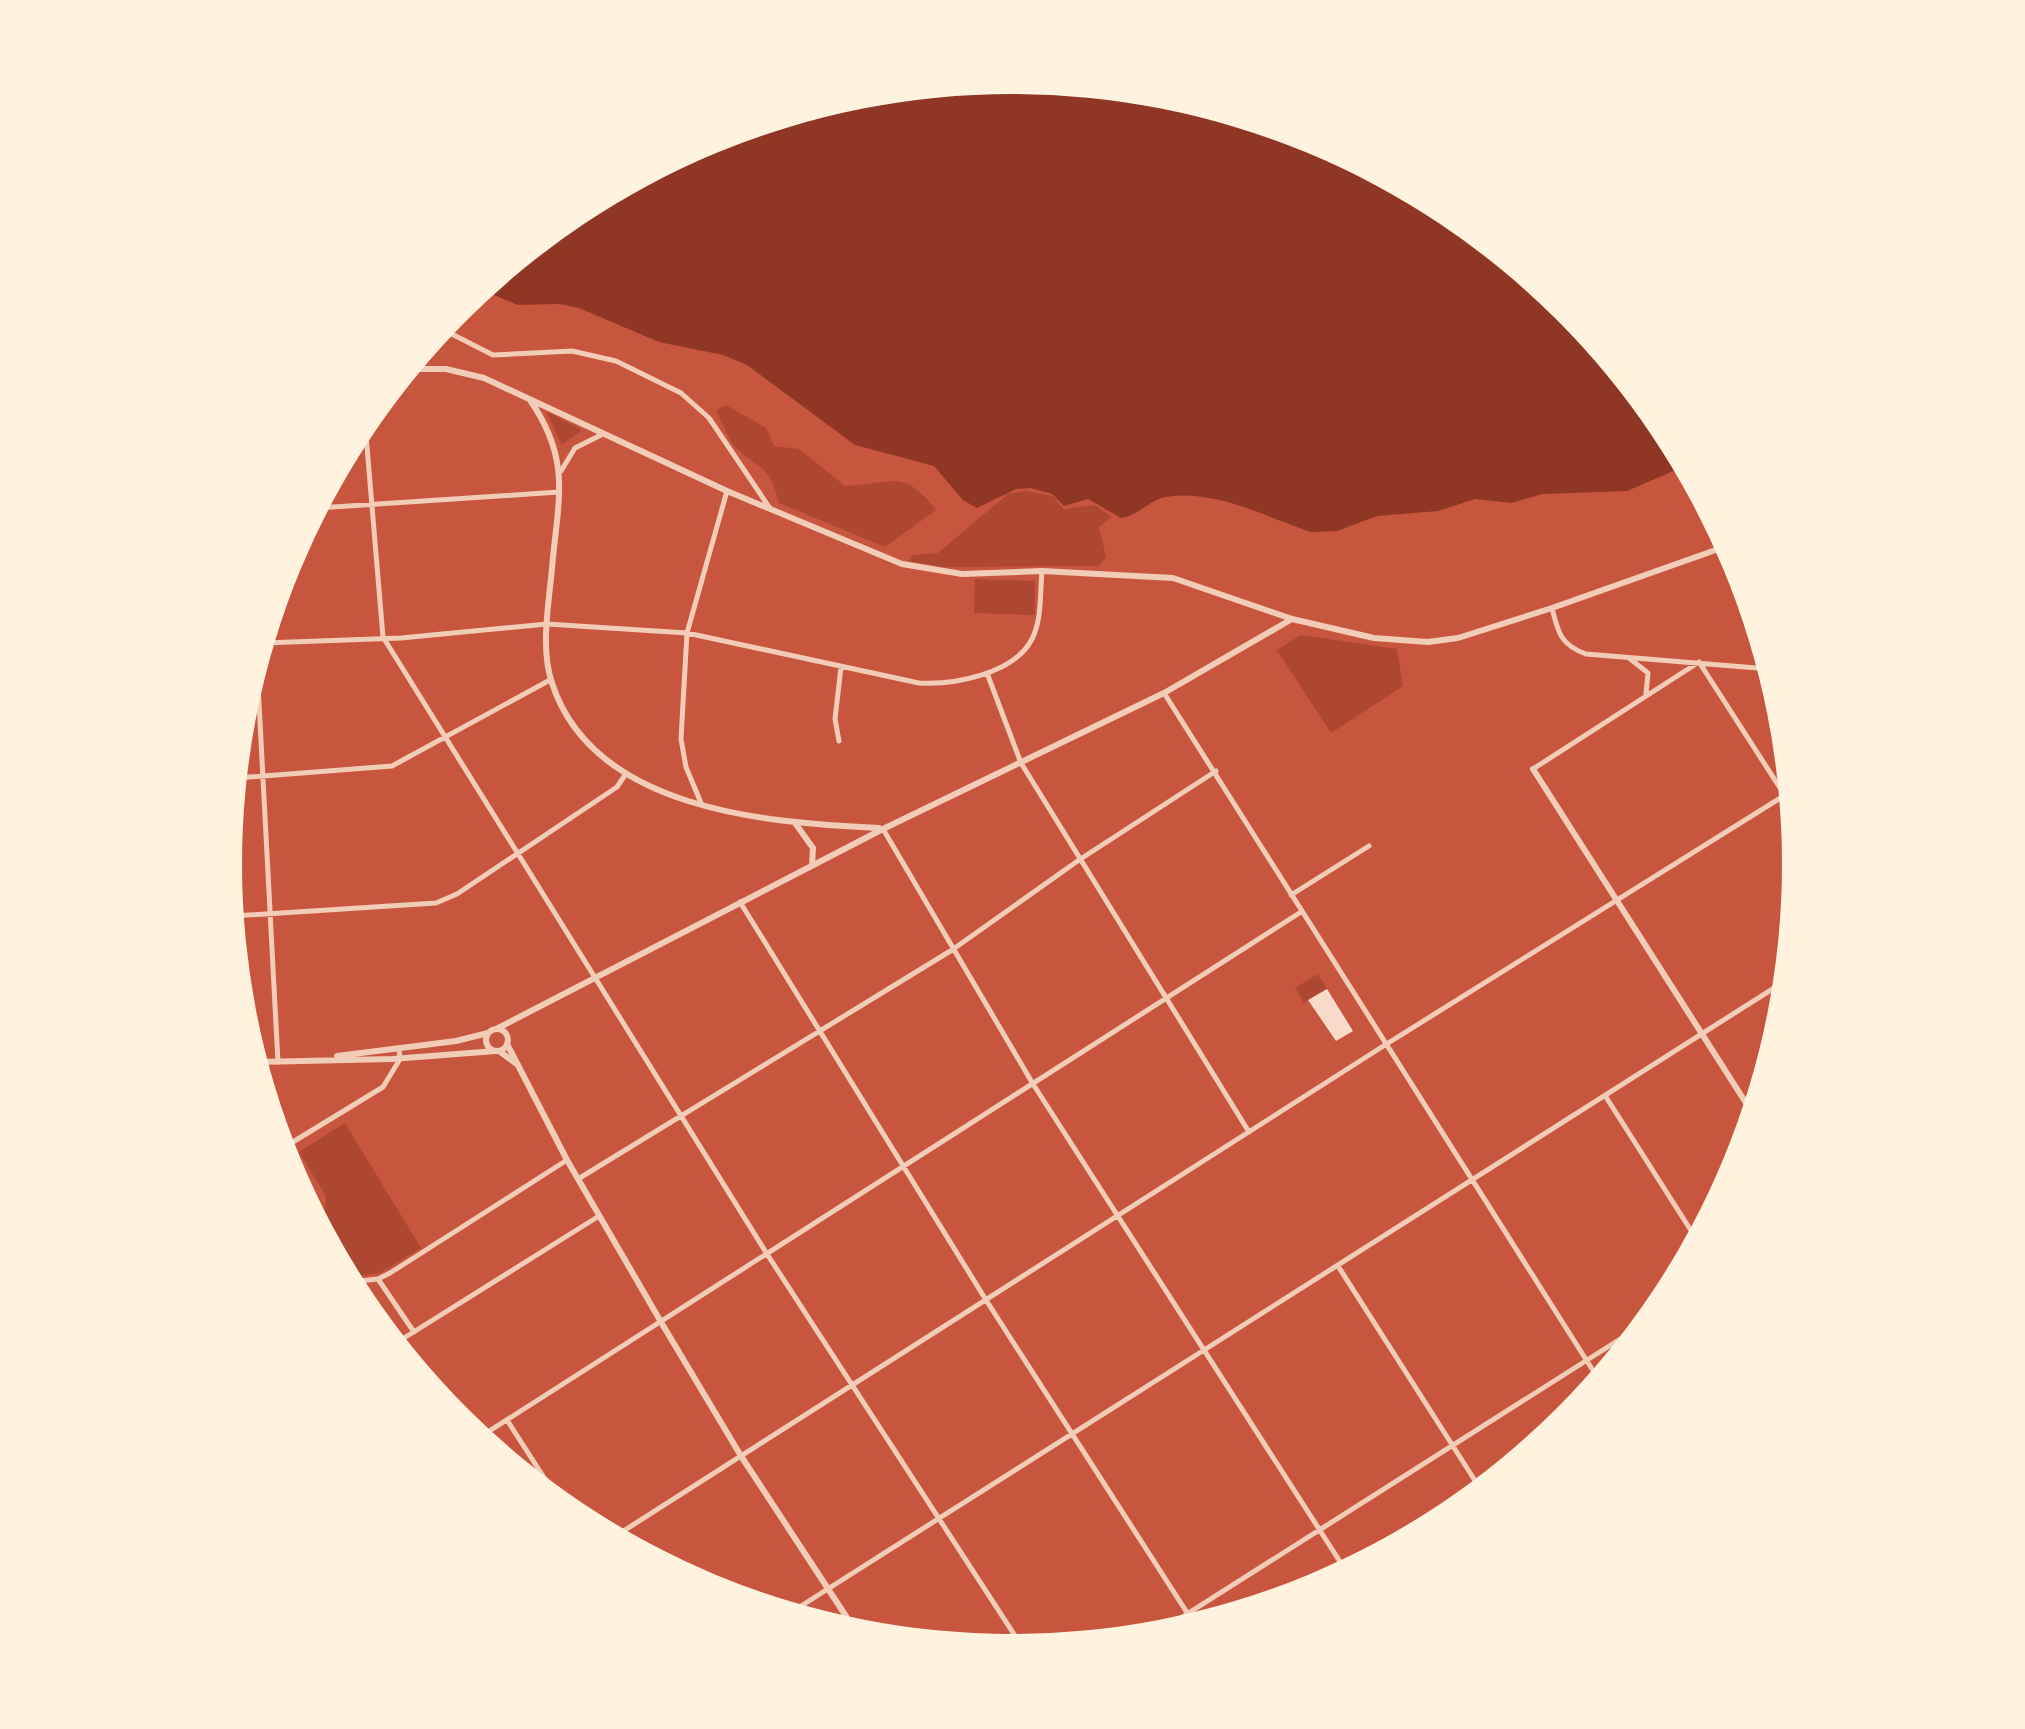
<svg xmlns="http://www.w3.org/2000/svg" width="2025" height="1729" viewBox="0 0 2025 1729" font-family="'Noto Sans',sans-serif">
<rect width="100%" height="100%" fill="#c8553d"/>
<path fill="#ae4732" d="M726,405L766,428L774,446L799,449L845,486C891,484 904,468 936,510L885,547L779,503C768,462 763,473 737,449C728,440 722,421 716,410Z
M546,411L582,430L562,445Z
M1025,491L1053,496L1063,509L1095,505L1112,517L1099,527L1106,557L1099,566L942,567L909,561L912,555L938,553L1008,494Z
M975,579L1035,581V615L974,613Z
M1301,635L1397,649L1403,686L1331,733L1277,650Z
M1318,974L1327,989L1304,1003L1295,988Z
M345,1123L421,1248L380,1273L348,1277L316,1218L324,1213L326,1196L299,1152Z"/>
<path fill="#8f3625" d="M1013,80C1061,85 1124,85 1169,96C1215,108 1271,122 1314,140C1458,203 1610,326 1685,466L1627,491L1543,494L1511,503L1475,499L1438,511L1377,516L1337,531L1311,532C1266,517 1215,489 1166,497C1149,500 1138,516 1121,518L1088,499L1064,506L1052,494L1031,488L1016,489L977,508L963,500L934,466L855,445L747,365L723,355L659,342L579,308L559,304L518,305L482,290L577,212L713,140L860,95Z"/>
<path fill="#f7dbc8" d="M1327,989L1353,1031L1336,1041L1308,1000Z"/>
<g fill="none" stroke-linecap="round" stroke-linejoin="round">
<path stroke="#f1ccb7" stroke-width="5" d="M442,329L493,355L572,351L616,361L681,393L709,418L769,507
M365,423L383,637L767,1254L1023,1648
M561,471L575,448L601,435
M318,508L559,492
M1552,608C1558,633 1561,645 1586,654L1769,669
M264,643L401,638L547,624L687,633L919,683C954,685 1014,674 1032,639C1042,620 1040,592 1042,571
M1629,658L1648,673L1646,694
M257,665L278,1062
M987,673L1021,763L1249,1132
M1164,693L1599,1380
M839,741L835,719L841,667
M1533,769L1699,662L1791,805
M237,778L392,766L550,680
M701,803L686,767L681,739L687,633L727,491
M883,829L1033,1084L1346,1571
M1291,895L1369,846
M740,902L986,1300L1195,1625
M233,916L436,903L457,894L617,787L625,775
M1606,1097L1697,1240
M283,1148L383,1087L400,1059L399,1050
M578,1179L952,950L1079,860L1216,771
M1338,1266L1481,1490
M378,1279L414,1332
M350,1282L378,1279L390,1273L567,1160
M396,1343L599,1216
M507,1420L561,1504
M480,1437L1301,912
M614,1537L1385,1045L1790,792
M790,1613L1785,981
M1154,1635L1647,1322"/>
<path stroke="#f1ccb7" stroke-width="6" d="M409,369H446L484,378L727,491L902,564L962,574L1042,571L1173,578L1292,619L1374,638L1428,642L1458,638L1552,608L1727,546
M530,400C572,461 558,499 552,568C549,603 540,648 552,683C593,810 767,823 879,828
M1533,769L1753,1114
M795,823L813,848L812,865
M498,1028L883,829L1164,693L1292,619
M486 1040a11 11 0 1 1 22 0a11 11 0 1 1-22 0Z
M507,1044L567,1160L661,1322L741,1456L857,1633
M499,1051L518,1065
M337,1056L456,1041L488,1033
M257,1062L392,1059L496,1051"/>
</g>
<path d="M0 0H2025V1729H0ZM242 864a770 770 0 1 1 1540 0a770 770 0 1 1-1540 0Z" fill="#fff3e0" fill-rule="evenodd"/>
</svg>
